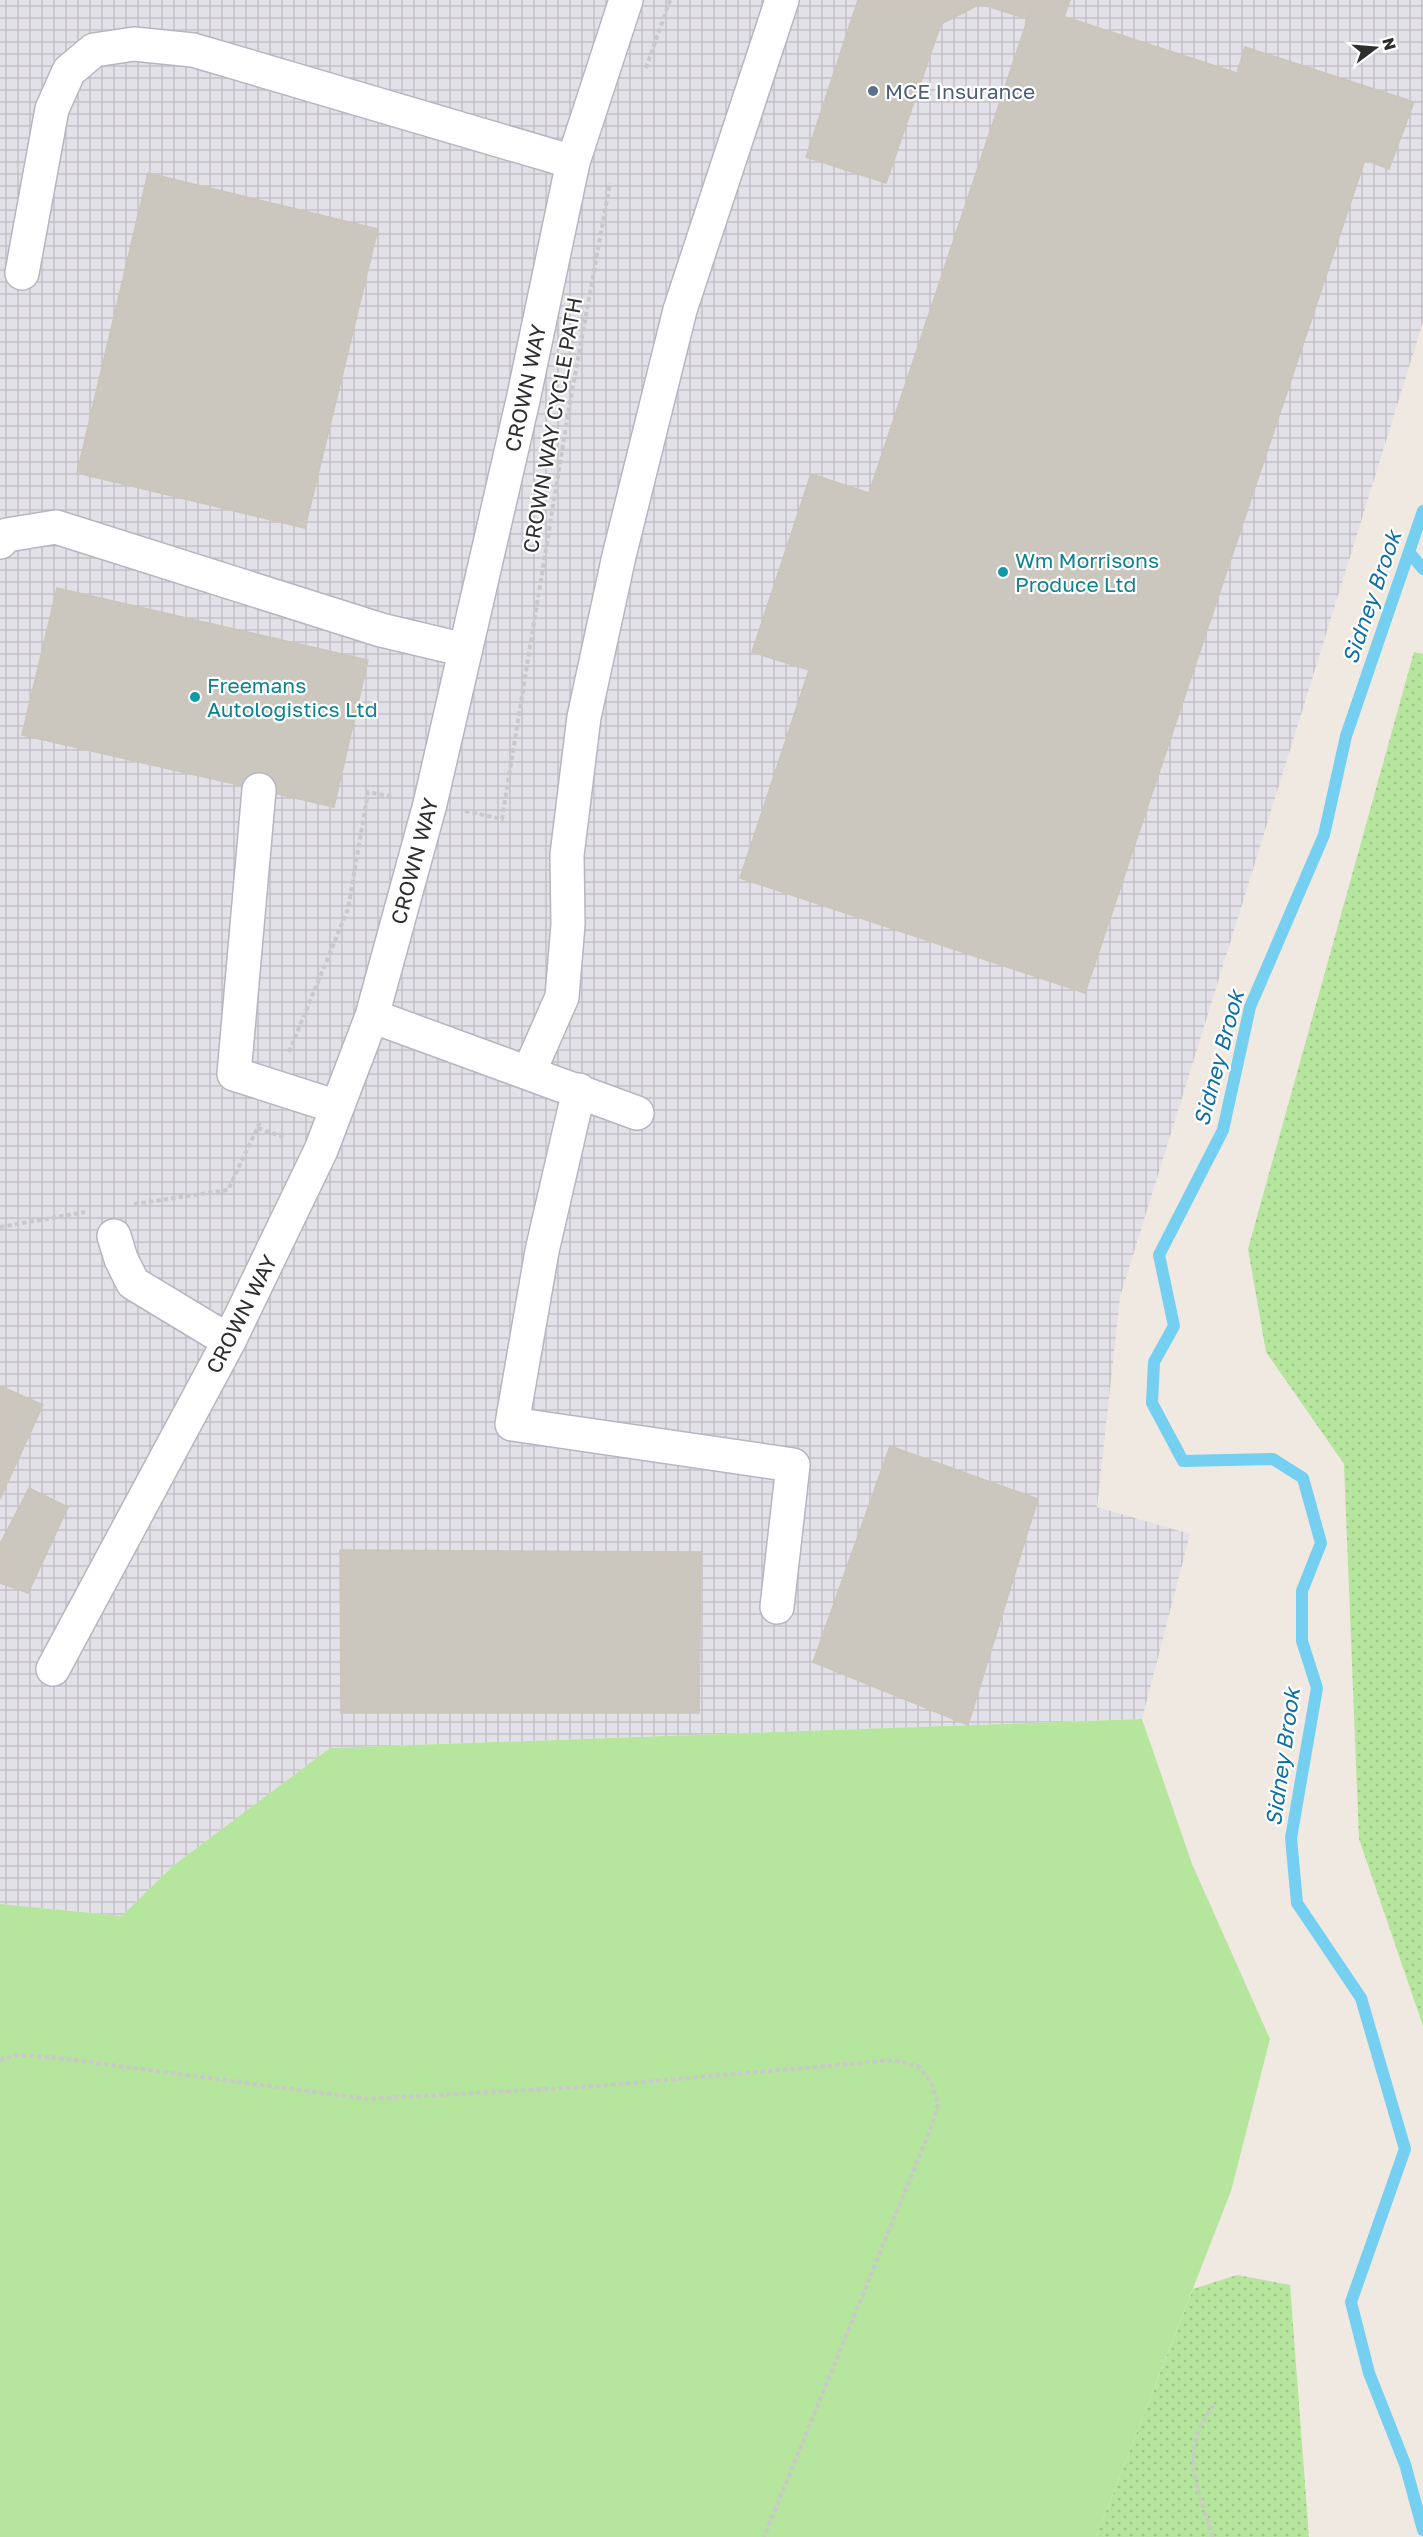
<svg xmlns="http://www.w3.org/2000/svg" width="1423" height="2537" viewBox="0 0 1423 2537" font-family="'Golos Text',sans-serif">
<defs>
<pattern id="industrial-grid" width="8" height="8" patternUnits="userSpaceOnUse" patternTransform="scale(1.5)"><rect width="8" height="8" fill="#e3e1e8"/><path d="M0 4h8M4 0v8" fill="none" stroke="#c3c1c7"/></pattern>
<pattern id="grass-dots" width="8" height="8" patternUnits="userSpaceOnUse" patternTransform="scale(1.5)"><rect width="8" height="8" fill="#b6e59e"/><path d="M2 2h.1M6 6h.1" fill="none" stroke="#9dc588" stroke-width="1.8" stroke-linecap="round"/></pattern>
</defs>
<rect width="100%" height="100%" fill="#efe9e1"/>
<path fill="url(#industrial-grid)" d="M0,0H1423V322L1120,1297L1097,1507L1190,1534L1142,1719L330,1748L174,1865L122,1916L0,1904Z"/>
<path fill="url(#grass-dots)" d="M1414,652L1423,654V2026L1359,1839L1344,1464L1266,1352L1248,1249Z
M1237,2275L1290,2285L1309,2537H1096L1193,2289Z"/>
<path fill="#b6e59e" d="M1142,1719L1192,1864L1270,2039L1231,2191L1096,2537H0V1904L122,1916L174,1865L330,1748Z"/>
<g fill="none" stroke-linecap="round" stroke-linejoin="round">
<path stroke="#75cff0" stroke-width="12" d="M1423,511L1346,736L1324,835L1250,1007L1223,1130L1159,1255L1174,1326L1154,1362L1152,1403L1183,1461L1273,1459L1303,1478L1321,1543L1302,1591V1641L1317,1688L1291,1838L1297,1903L1361,1998L1405,2149L1351,2302L1369,2373L1405,2464L1423,2530
M1409,552L1423,569"/>
</g>
<path fill="#cbc7bf" stroke="#cbc5ba" stroke-width="1.5" d="M858,0H1070L1064,17L1032,6L1028,19L980,4L941,24L886,183L806,157Z
M1032,6L1237,73L1245,47L1414,102L1389,169L1365,160L1085,993L740,878L809,670L752,652L811,474L869,493Z
M148,173L378,229L305,528L77,473Z
M57,588L368,660L334,807L22,735Z
M0,1386L43,1405L0,1499Z
M890,1446L1038,1499L968,1725L813,1662Z
M29,1488L68,1507L28,1593L0,1583V1544Z
M340,1550L701,1552L699,1713H341Z"/>
<g fill="none" stroke-linecap="round" stroke-linejoin="round">
<defs>
<path id="minor" d="M22,273L52,109L69,71L94,50L134,44L193,50L573,162
M0,542L7,535L56,527L381,630L465,650
M259,790L234,1074L337,1107
M372,1016L637,1113
M529,1072L562,997L568,924L567,855L584,717L619,556L680,310L782,0
M579,1090L542,1251L512,1424L793,1465L777,1607
M114,1236L121,1259L133,1283L229,1341
M53,1669L229,1341L321,1150L372,1016L430,804L523,400L573,162L626,0"/>
</defs>
<use href="#minor" stroke="#b4b7c1" stroke-width="36"/>
<path stroke="#c9c9c9" stroke-width="4" stroke-dasharray="4.5 3" stroke-linecap="butt" d="M646,68L670,0
M465,811L502,819L568,414L610,183
M289,1052L348,909L368,792L393,797
M258,1128L286,1138
M134,1204L228,1190L261,1120
M0,1227L85,1212
M0,2060L17,2055L50,2057L368,2099L598,2086L894,2060L918,2066L932,2084L938,2104L932,2125L764,2537
M1213,2537C1197,2487 1178,2450 1215,2403"/>
<use href="#minor" stroke="#fff" stroke-width="33"/>
</g>
<circle fill="#5c6f8a" stroke="#fff" stroke-width="2" cx="873" cy="91" r="6"/>
<g fill="#0f9aa8" stroke="#fff" stroke-width="2">
<circle cx="1003" cy="572" r="6"/>
<circle cx="195" cy="697" r="6"/>
</g>
<g text-anchor="middle" dominant-baseline="central" stroke-width="4.5" stroke-linejoin="round" paint-order="stroke">
<g font-size="21" fill="#4e5e75" stroke="#fff" text-anchor="start">
<text x="885" y="91">MCE Insurance</text>
</g>
<g font-size="21" fill="#2e2e2e" stroke="#fff">
<text transform="translate(525 388) rotate(-78)">CROWN WAY</text>
<text transform="translate(552 425) rotate(-80)">CROWN WAY CYCLE PATH</text>
<text transform="translate(414 861) rotate(-75)">CROWN WAY</text>
<text transform="translate(241 1314) rotate(-63)">CROWN WAY</text>
</g>
<g font-size="21" fill="#0d838f" stroke="#fff" text-anchor="start">
<text x="1015" y="560">Wm Morrisons<tspan x="1015" dy="24">Produce Ltd</tspan></text>
<text x="207" y="685">Freemans<tspan x="207" dy="24">Autologistics Ltd</tspan></text>
</g>
<g font-size="22" font-style="italic" fill="#0d6fa3" stroke="#fff">
<text transform="translate(1371 597) rotate(-71)">Sidney Brook</text>
<text transform="translate(1218 1058) rotate(-75)">Sidney Brook</text>
<text transform="translate(1282 1757) rotate(-82)">Sidney Brook</text>
</g>
</g>
<g transform="translate(1375 48) rotate(74)" stroke="#ffffff" stroke-width="4.5" paint-order="stroke">
<path d="M0-4.5L10 22L0 15L-10 22Z" fill="#2e2e2e"/>
<text y="-9" font-size="16" font-weight="bold" text-anchor="middle" fill="#2e2e2e">N</text>
</g>
</svg>
